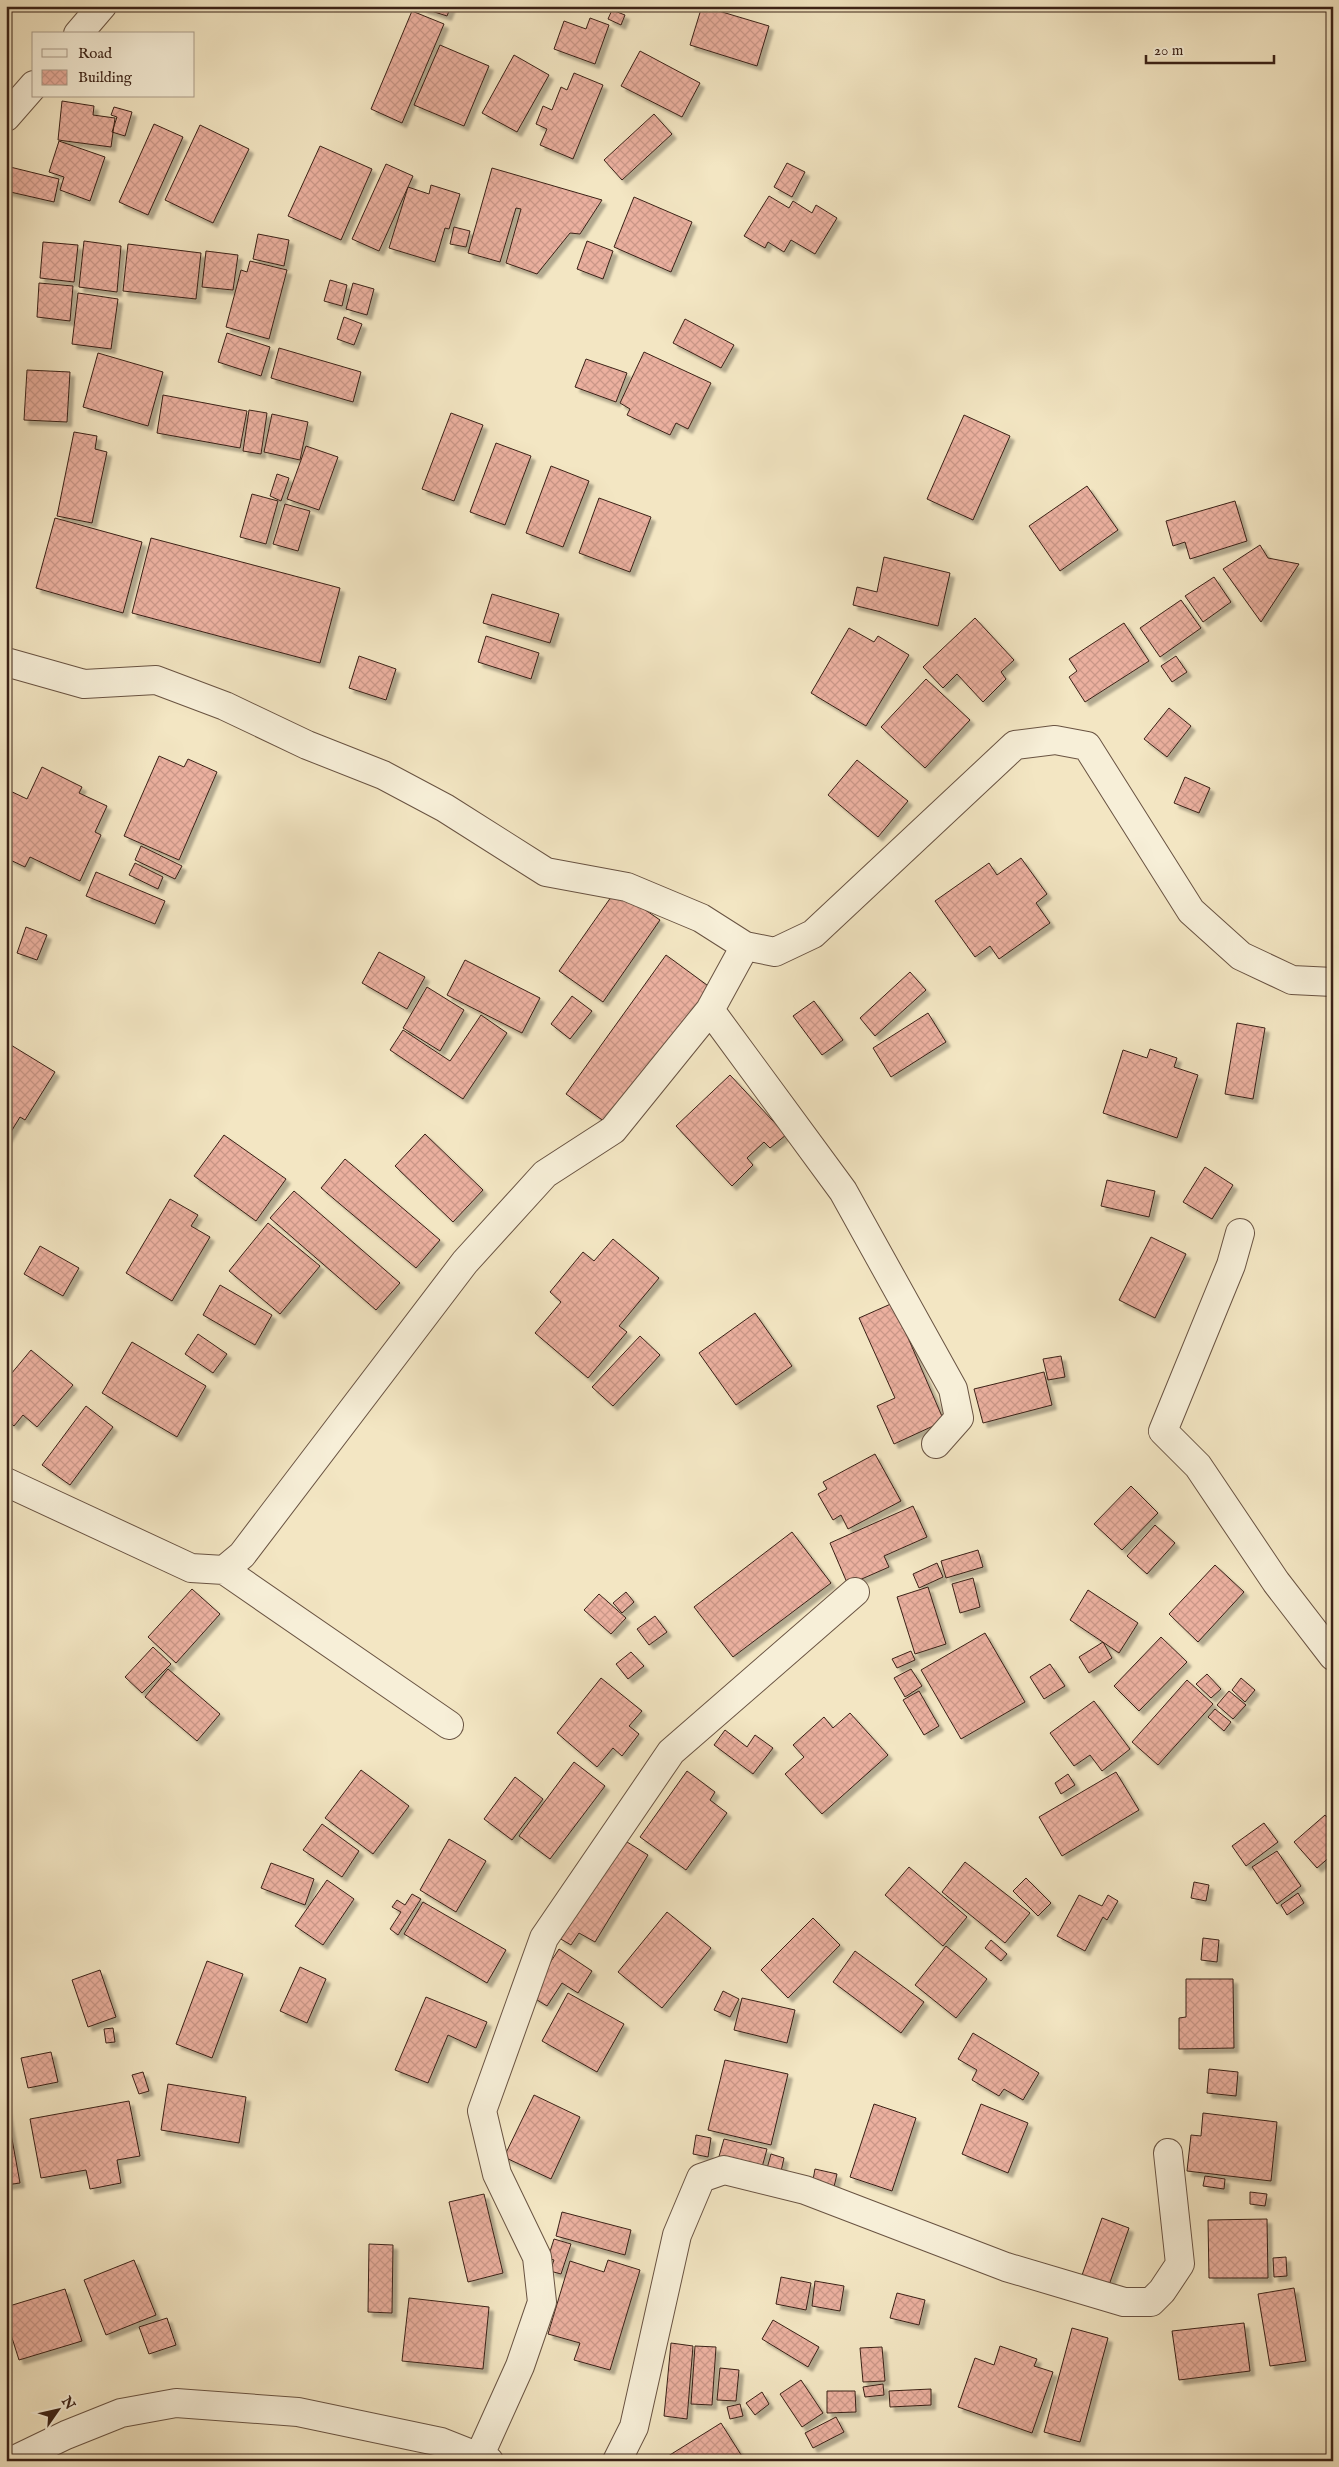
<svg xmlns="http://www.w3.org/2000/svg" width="1339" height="2467" viewBox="0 0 1339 2467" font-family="'IM FELL English',serif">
<defs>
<pattern id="building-cross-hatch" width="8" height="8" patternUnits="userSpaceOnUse" patternTransform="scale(1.25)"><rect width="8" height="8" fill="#ebb09f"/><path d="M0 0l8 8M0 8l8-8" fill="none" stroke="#ca9788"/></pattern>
<filter id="shadow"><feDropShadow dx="4.5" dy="4.5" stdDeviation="1" flood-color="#0004"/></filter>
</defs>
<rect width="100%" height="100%" fill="#f3e6c3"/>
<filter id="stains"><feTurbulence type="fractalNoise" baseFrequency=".004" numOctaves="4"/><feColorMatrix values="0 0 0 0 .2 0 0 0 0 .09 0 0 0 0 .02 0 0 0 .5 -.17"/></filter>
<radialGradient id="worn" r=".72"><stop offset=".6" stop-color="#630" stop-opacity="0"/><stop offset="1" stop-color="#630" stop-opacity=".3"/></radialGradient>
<path fill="url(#building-cross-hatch)" stroke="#3b2217" filter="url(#shadow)" d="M423,6H451L447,16L422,8Z
M702,6L769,26L757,66L690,45Z
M612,10L625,15L621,25L608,19Z
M412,11L444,24L402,123L371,109Z
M590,18L609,25L595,64L554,49L564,21L586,29Z
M440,45L489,66L464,126L414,105Z
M640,51L700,83L682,117L621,86Z
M514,55L549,75L517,132L482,113Z
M574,73L603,85L573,159L540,145L547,129L536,124L543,106L552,110L561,87L567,90Z
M62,101L94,106L93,115L115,118L111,147L58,140Z
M114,107L132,112L125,136L112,132L117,117L111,115Z
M654,114L672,134L622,180L604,160Z
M154,124L183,137L148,215L119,202Z
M200,125L249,149L213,223L165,200Z
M59,141L105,157L90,201L60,190L64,177L49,172Z
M320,146L372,169L341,240L288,216Z
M787,163L805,172L792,197L774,187Z
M386,164L413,176L379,251L352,239Z
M6,166L59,179L54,202L6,191Z
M492,168L602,200L580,234L570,233L537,274L506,263L521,209L516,208L500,262L468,253Z
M431,185L460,194L449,229L445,228L435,262L389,248L408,187L429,194Z
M769,196L789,208L793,201L812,213L816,205L837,218L815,254L791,240L784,252L768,242L765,248L744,236Z
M634,197L692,222L671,272L614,247Z
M454,227L470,231L466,247L450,244Z
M258,234L289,240L284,266L253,259Z
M84,241L121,246L117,292L79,287Z
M587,241L613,251L603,279L577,269Z
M43,242L78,245L74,282L40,278Z
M128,244L201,253L196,299L123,291Z
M206,251L238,255L233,290L202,287Z
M250,261L287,270L269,339L226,327L241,270L247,272Z
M330,280L347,285L342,306L324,301Z
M39,283L73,286L70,321L37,317Z
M353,283L374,289L367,315L346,309Z
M78,293L118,299L111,349L72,344Z
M344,317L362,324L354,345L337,339Z
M685,319L734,345L721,368L673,343Z
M227,333L270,347L261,376L218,362Z
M279,348L361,372L353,402L271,378Z
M644,352L711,383L688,429L676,423L670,435L627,415L630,409L620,403Z
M98,353L163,372L148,426L83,407Z
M586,359L627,373L616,402L575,387Z
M27,370L70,372L67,422L24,420Z
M163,395L247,411L240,448L157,433Z
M249,410L267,413L261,454L243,451Z
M451,413L483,425L454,501L422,489Z
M272,414L308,422L300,460L264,452Z
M964,415L1010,436L973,520L927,499Z
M74,432L97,436L95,449L107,452L92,523L57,516Z
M496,443L531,456L505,525L470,512Z
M306,446L338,457L319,510L287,499Z
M551,466L589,481L563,547L526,533Z
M277,474L289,478L281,501L270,496Z
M1087,486L1118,530L1060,571L1029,526Z
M252,494L278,501L266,544L240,537Z
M599,498L651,517L630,572L579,553Z
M1235,501L1247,541L1190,559L1185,542L1173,546L1166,521Z
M285,504L310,511L298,551L273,544Z
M55,518L142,542L123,613L36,588Z
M151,538L340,588L320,663L132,613Z
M1260,545L1268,558L1299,564L1261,622L1223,569Z
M884,557L950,573L938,626L853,605L857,587L877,592Z
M1214,577L1231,602L1203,622L1185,596Z
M492,594L559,614L550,643L483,623Z
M1181,600L1201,628L1160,657L1140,628Z
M975,618L1014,660L1001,672L1006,679L983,702L957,674L943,688L923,667Z
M1124,623L1149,661L1085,702L1069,677L1077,671L1069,659Z
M849,628L874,642L878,636L909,655L866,726L811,693Z
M486,636L539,653L531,679L478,662Z
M359,656L396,669L386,700L349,688Z
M1176,656L1187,672L1172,682L1161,666Z
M926,679L970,720L925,768L881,727Z
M1169,708L1191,726L1167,757L1144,739Z
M159,756L184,767L188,759L217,772L179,860L124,836Z
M857,760L908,801L878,837L828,795Z
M42,767L82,787L79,793L107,806L95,832L101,835L80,881L30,857L25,867L6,858V789L27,799Z
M1185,777L1210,788L1199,813L1174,803Z
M141,846L182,866L175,879L135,860Z
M1021,858L1047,894L1036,903L1050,923L999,959L990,946L975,957L935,901L989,863L997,875Z
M135,863L163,877L158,889L129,875Z
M96,872L165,901L155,924L86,896Z
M616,890L660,920L603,1002L559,971Z
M26,927L47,935L37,960L17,953Z
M379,952L425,977L407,1009L362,983Z
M666,955L711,988L612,1127L566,1094Z
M465,960L540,998L522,1033L447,995Z
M910,972L926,990L875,1036L860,1018Z
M427,987L464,1010L440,1051L403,1028Z
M572,996L592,1011L570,1039L551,1024Z
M814,1001L843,1040L822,1055L793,1016Z
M928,1013L946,1042L891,1077L873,1048Z
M481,1015L507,1033L463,1099L390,1050L403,1030L450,1061Z
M1237,1023L1265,1028L1253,1099L1225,1094Z
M6,1042L55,1072L25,1120L20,1117L6,1140Z
M1150,1049L1177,1058L1174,1067L1198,1075L1177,1138L1103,1113L1123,1050L1147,1058Z
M730,1075L786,1135L770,1148L764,1142L747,1158L753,1165L732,1186L676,1126Z
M425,1134L483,1190L453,1222L395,1166Z
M224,1135L286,1179L256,1221L194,1176Z
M345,1159L440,1240L416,1268L321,1188Z
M1205,1167L1233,1185L1212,1219L1183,1202Z
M1107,1180L1155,1191L1149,1217L1101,1206Z
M294,1191L400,1283L376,1310L270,1218Z
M170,1199L198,1215L191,1226L210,1237L172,1301L126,1273Z
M268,1223L320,1266L280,1314L229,1271Z
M1151,1237L1186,1254L1155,1318L1119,1300Z
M613,1239L659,1278L619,1326L627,1332L588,1378L535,1333L561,1302L550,1292L583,1252L594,1261Z
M40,1246L79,1268L63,1296L24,1274Z
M220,1285L272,1315L255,1345L203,1315Z
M893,1303L944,1421L894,1444L877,1406L895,1398L859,1318Z
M755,1313L792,1366L736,1405L699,1353Z
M198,1334L227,1354L213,1373L185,1354Z
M640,1336L660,1355L613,1406L592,1387Z
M132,1342L206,1386L177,1437L102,1393Z
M31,1350L73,1385L37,1427L23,1415L14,1426L6,1419V1380Z
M1061,1356L1065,1377L1048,1380L1043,1359Z
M1044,1372L1052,1405L983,1423L974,1389Z
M86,1406L113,1427L70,1485L42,1465Z
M875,1454L901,1501L848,1529L841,1515L833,1520L818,1494L827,1489L823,1482Z
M1131,1486L1158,1513L1122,1550L1094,1524Z
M913,1506L927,1537L884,1556L889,1567L848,1585L830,1543Z
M1155,1525L1175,1543L1147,1574L1127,1556Z
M792,1532L831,1583L733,1657L694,1607Z
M978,1550L983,1567L946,1578L941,1561Z
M937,1563L943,1577L919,1588L913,1574Z
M1215,1565L1244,1592L1198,1642L1169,1614Z
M973,1578L980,1607L960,1613L952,1584Z
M928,1587L946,1644L915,1654L897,1597Z
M192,1589L220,1614L176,1663L148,1637Z
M1088,1590L1138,1623L1119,1653L1070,1620Z
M626,1592L634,1602L622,1613L613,1603Z
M599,1594L626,1618L611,1634L584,1610Z
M655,1616L667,1632L649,1645L637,1629Z
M985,1633L1025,1702L961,1739L921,1670Z
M1161,1637L1187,1662L1139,1711L1114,1686Z
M1103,1642L1112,1658L1089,1673L1079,1657Z
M153,1647L171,1664L142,1693L125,1677Z
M911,1651L915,1660L897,1668L892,1659Z
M631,1652L644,1666L628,1679L616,1664Z
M1050,1664L1065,1686L1044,1699L1030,1677Z
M168,1669L220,1714L197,1741L145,1697Z
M911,1669L922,1686L905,1697L894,1678Z
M1207,1674L1221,1689L1211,1698L1196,1684Z
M601,1678L642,1711L629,1726L639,1734L622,1756L613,1748L597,1767L557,1733Z
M1241,1678L1255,1690L1245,1702L1232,1690Z
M1187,1680L1213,1704L1158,1765L1132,1742Z
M919,1691L939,1726L924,1735L903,1700Z
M1229,1691L1246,1705L1233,1719L1217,1705Z
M1094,1701L1130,1749L1102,1771L1090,1755L1074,1766L1050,1733Z
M1215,1709L1231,1722L1224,1731L1208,1717Z
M850,1713L888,1755L822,1814L785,1774L804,1757L793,1745L824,1717L833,1728Z
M725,1730L747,1747L755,1735L773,1748L753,1774L714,1745Z
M574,1762L605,1786L550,1859L519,1836Z
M361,1770L409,1806L373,1854L325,1818Z
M687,1771L715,1792L710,1800L727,1813L686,1870L640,1837Z
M1116,1772L1139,1810L1062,1856L1039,1817Z
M1068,1774L1075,1785L1061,1794L1055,1783Z
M515,1777L543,1799L512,1840L484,1819Z
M1325,1815L1333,1824V1854L1317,1868L1294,1842Z
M1264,1823L1278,1842L1246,1866L1232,1846Z
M322,1824L359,1851L342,1877L303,1850Z
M619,1837L648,1855L595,1942L579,1933L571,1945L559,1938Z
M449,1839L486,1861L456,1912L420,1890Z
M1277,1851L1301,1886L1277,1904L1252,1867Z
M965,1862L1030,1913L1005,1943L942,1892Z
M271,1863L314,1879L305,1905L261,1888Z
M909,1867L967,1917L943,1946L885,1895Z
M1026,1878L1051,1903L1038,1916L1013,1891Z
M327,1880L354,1899L323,1945L295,1926Z
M1194,1882L1209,1885L1206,1901L1191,1898Z
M1298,1893L1304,1903L1287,1915L1281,1905Z
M412,1894L421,1899L398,1935L390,1929L401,1912L392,1907L397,1900L405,1905Z
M1079,1895L1102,1906L1108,1895L1118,1901L1107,1920L1103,1917L1085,1951L1057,1936Z
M423,1902L506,1950L487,1983L404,1934Z
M667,1912L711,1948L662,2008L618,1972Z
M813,1918L840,1945L788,1998L761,1970Z
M1203,1938L1219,1940L1217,1962L1201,1960Z
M991,1940L1007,1954L1001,1961L985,1948Z
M946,1946L987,1979L956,2018L915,1985Z
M559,1949L592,1971L578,1993L562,1983L547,2006L529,1995Z
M855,1951L924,2002L901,2033L833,1982Z
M207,1961L243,1974L212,2058L176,2044Z
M300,1967L326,1979L307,2023L280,2011Z
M100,1970L116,2017L88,2027L72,1980Z
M1186,1979H1233L1234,2048L1179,2049V2018L1186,2017Z
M723,1991L739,1999L730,2017L714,2010Z
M568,1993L624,2024L597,2072L542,2041Z
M426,1997L487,2022L476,2048L448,2035L428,2083L395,2070Z
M742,1998L795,2010L787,2043L734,2030Z
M113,2028L115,2042L106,2043L104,2029Z
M973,2033L1039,2073L1023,2100L1004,2089L999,2096L972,2080L977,2070L958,2059Z
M51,2052L58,2082L28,2088L21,2058Z
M725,2060L788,2074L771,2145L708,2130Z
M1209,2069L1238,2072L1236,2096L1207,2093Z
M143,2072L149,2091L139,2094L132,2075Z
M168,2084L246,2097L239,2143L161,2130Z
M534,2095L580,2117L551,2179L504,2157Z
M129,2101L140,2156L117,2160L121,2183L90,2189L86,2170L41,2178L30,2119Z
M874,2104L916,2118L892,2191L850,2177Z
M981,2104L1028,2123L1008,2173L962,2154Z
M6,2106L20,2183L6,2185Z
M1203,2113L1277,2122L1271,2181L1187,2171L1191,2135L1201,2136Z
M696,2135L711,2138L708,2157L693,2154Z
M724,2139L767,2149L761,2171L718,2160Z
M771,2154L784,2158L780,2176L766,2172Z
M815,2169L837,2174L833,2191L812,2185Z
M1205,2176L1225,2179L1224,2189L1203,2186Z
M1250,2192L1267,2194L1265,2206L1250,2204Z
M484,2194L503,2273L468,2282L449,2202Z
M562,2212L631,2230L625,2255L556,2236Z
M1102,2218L1129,2228L1108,2288L1081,2278Z
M1267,2219L1268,2278H1209L1208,2220Z
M554,2239L571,2244L561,2274L550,2271L554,2260L548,2258Z
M369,2244L393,2245L392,2313L368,2312Z
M1286,2257L1287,2276L1274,2277L1273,2258Z
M134,2260L156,2315L106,2335L84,2280Z
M608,2260L640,2270L610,2370L574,2360L580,2343L548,2334L570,2261L604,2272Z
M781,2277L811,2283L806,2310L776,2304Z
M815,2281L844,2286L840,2311L812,2306Z
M1294,2288L1306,2361L1270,2366L1258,2294Z
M65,2289L82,2341L19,2360L6,2319V2307Z
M897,2293L925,2300L919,2325L890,2318Z
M409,2298L489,2307L483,2369L402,2361Z
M167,2318L176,2345L149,2354L139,2327Z
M773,2320L819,2347L808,2367L762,2339Z
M1244,2323L1250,2371L1179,2380L1172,2331Z
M1072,2328L1108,2338L1080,2442L1044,2432Z
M671,2343L693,2346L687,2419L664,2416Z
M695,2346L716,2347L712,2405L691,2404Z
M1000,2346L1037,2359L1034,2366L1053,2372L1032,2433L958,2407L975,2358L994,2365Z
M882,2347L885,2381L863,2382L860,2348Z
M720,2368L739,2370L736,2401L717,2400Z
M801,2380L823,2413L802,2427L780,2394Z
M883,2384L884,2395L865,2397L863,2387Z
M931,2389V2405L890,2407L889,2391Z
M827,2391H855L856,2412L827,2413Z
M762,2392L769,2404L755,2415L746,2403Z
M740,2404L743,2416L730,2419L727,2407Z
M836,2417L844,2432L813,2448L805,2433Z
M721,2423L745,2461H666L665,2458Z
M432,2455L433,2461H410Z"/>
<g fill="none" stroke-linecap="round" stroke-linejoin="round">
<defs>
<path id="minor" d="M78,34L102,6
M6,117L34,85
M6,662L84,684L156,680L225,706L307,745L383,775L445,808L546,872L627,887L701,918L745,946L775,952L813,934L1015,745L1055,740L1087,746L1191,911L1241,956L1292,980L1333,982
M710,1010L843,1191L953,1389L959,1418L936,1444
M1240,1233L1231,1265L1163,1431L1198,1466L1276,1582L1333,1656
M6,1482L191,1568L224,1570L242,1555L465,1262L545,1174L613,1130L710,1010L745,946
M224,1570L449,1725
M479,2457L520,2366L542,2302L537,2257L497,2174L482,2111L544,1938L671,1752L855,1592
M12,2461L66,2435L121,2413L176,2403L298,2412L441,2442L489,2461
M617,2461L634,2427L677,2235L701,2178L724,2170L805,2190L1006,2267L1124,2302H1151L1162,2291L1180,2264L1168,2153"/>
</defs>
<use href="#minor" stroke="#695342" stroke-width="30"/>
<use href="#minor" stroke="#f7efd8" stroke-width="28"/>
</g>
<rect width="1339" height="2467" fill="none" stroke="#f3e6c3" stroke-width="25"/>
<rect x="8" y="8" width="1324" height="2452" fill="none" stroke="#3b2217" stroke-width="2.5"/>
<rect x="12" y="12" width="1314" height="2442" fill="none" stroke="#3b2217"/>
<rect x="32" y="32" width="162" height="65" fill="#f7efd8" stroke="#ac9d8b"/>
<rect x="42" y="49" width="25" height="8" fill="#f7efd8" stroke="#ac9d8b"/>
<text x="78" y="58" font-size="15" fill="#3b2217">Road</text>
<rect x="42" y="70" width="25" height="15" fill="url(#building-cross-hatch)" stroke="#ac9d8b"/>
<text x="78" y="82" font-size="15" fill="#3b2217">Building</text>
<g transform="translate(58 2410) rotate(56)" stroke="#f7efd8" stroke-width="4" paint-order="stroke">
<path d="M0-4L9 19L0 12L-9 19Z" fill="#3b2217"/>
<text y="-8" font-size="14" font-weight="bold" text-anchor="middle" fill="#3b2217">N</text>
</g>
<path d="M1146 55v8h128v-8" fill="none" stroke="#3b2217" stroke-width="2.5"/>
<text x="1154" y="55" font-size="15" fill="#3b2217" stroke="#f7efd8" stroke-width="4" paint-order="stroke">20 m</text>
<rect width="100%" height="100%" filter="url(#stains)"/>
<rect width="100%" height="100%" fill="url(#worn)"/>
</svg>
